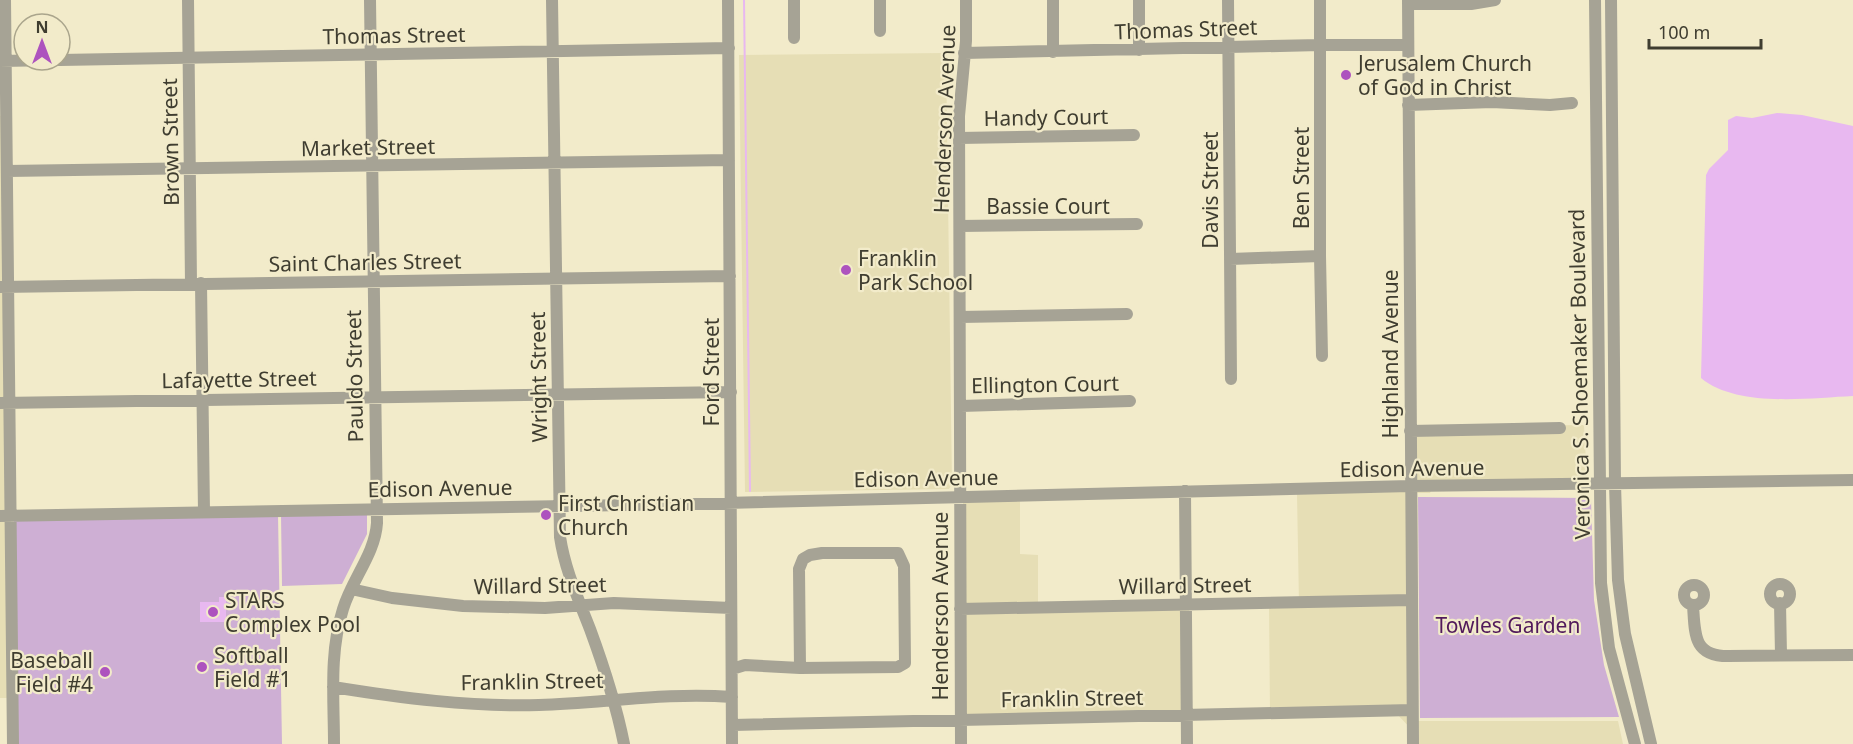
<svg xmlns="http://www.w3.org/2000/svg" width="1853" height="744" viewBox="0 0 1853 744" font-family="'Noto Sans',sans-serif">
<rect width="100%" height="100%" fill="#f2ebca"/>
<path fill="#e6deb5" d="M946,53L952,484L949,489L745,492L739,55Z
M0,116H10L15,512H0Z
M1584,425L1587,480L1404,482L1413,473L1412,427Z
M1431,491L1430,493H1417L1418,721H1618L1623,744H1415V733L1395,712L1270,714L1269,603H1299L1297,494Z
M1020,500V554L1038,555V609L1189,605L1191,715L964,720L963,501Z
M0,521H11L9,698H0Z"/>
<path fill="#ceafd4" d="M1418,497L1591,498L1594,600L1604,665L1619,717L1420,718Z
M367,513V534L342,584L282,586L281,515Z
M278,515L282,744H18L14,519Z"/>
<path fill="#e8b8f0" d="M1777,113L1802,115L1853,126V396C1809,398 1737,408 1701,378L1706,175L1709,169L1728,150V120L1736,116L1752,118Z
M219,597H226V622H200V602H219Z"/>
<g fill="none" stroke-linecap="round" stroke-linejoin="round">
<path stroke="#e8b8f0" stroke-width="2" d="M744,0L750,491"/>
<path stroke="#a6a395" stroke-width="12" d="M5,0L13,744
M188,0L191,284
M552,0L560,537C565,570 578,598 590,629C604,667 616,704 624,744
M728,0L732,744
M794,0V38
M880,0V31
M1053,0V52
M1139,0V50
M1228,0L1231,379
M1320,0V256L1322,356
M1408,0L1413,744
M1595,0L1601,583L1609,648L1635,744
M1611,0L1615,484L1618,580L1625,634L1651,744
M1408,4H1471L1495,0
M964,53L1320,45H1408
M60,60L729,48
M0,61L56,60
M1408,105L1492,102L1550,105L1572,103
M959,138L1134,135
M7,171L729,160
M960,226L1137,224
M1230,259L1320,256
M201,283L204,512
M0,287L730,276
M960,317L1127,314
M0,403L731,392
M961,406L1130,401
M1410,431L1560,428
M1185,491L1187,744
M0,516L686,504L1410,486L1853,480
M822,553H898L904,566L905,663L898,667L800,668L799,569L803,559L810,555Z
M1770 594a10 10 0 1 1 20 0a10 10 0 1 1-20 0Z
M1684 595a10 10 0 1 1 20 0a10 10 0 1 1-20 0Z
M351,589L392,598L463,606L545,608L614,603L731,608
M1780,603L1781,655
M1693,605C1695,634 1693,656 1728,656L1853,655
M960,609L1411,600
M732,669L745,665L800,668
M333,687C401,698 470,707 539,705C604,703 667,692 732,697
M733,725L1412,710
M334,744C334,699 329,653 343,609C352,579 375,554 377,523L370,0
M961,744L959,116L966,41V0"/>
</g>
<g fill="#ad53be" stroke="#f2ebca" stroke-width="2">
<circle cx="1346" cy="75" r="6"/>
<circle cx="846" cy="270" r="6"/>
<circle cx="546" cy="515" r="6"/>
<circle cx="213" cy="612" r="6"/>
<circle cx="202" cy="667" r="6"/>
<circle cx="105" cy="672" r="6"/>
</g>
<g text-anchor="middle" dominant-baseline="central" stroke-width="4.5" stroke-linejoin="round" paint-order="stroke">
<g font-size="21" fill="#3f3d30" stroke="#f2ebca">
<text transform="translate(1186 29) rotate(-2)">Thomas Street</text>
<text transform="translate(394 35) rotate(-1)">Thomas Street</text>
<text transform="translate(1046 117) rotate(-1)">Handy Court</text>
<text transform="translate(944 119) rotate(-88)">Henderson Avenue</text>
<text transform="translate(170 142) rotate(-91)">Brown Street</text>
<text transform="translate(368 147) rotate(-1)">Market Street</text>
<text transform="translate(1301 178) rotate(-90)">Ben Street</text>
<text transform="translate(1210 190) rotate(-90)">Davis Street</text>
<text x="1048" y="206">Bassie Court</text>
<text transform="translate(365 262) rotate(-1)">Saint Charles Street</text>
<text transform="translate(1390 354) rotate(-90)">Highland Avenue</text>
<text transform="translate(711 372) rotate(-90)">Ford Street</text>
<text transform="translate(1579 374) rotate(-91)">Veronica S. Shoemaker Boulevard</text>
<text transform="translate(354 376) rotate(-91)">Pauldo Street</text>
<text transform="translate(538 377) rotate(-91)">Wright Street</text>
<text transform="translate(239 379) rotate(-1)">Lafayette Street</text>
<text transform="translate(1045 384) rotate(-1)">Ellington Court</text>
<text transform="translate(1412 468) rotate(-1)">Edison Avenue</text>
<text transform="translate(926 478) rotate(-1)">Edison Avenue</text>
<text transform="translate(440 488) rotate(-1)">Edison Avenue</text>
<text transform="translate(540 585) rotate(-1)">Willard Street</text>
<text transform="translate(1185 585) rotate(-1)">Willard Street</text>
<text transform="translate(940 606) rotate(-90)">Henderson Avenue</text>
<text transform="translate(532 681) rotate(-1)">Franklin Street</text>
<text transform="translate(1072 698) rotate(-1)">Franklin Street</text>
</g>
<g font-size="21" fill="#3f3d30" stroke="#f2ebca" text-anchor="start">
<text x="1358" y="63">Jerusalem Church<tspan x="1358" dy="24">of God in Christ</tspan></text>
<text x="858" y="258">Franklin<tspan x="858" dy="24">Park School</tspan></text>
<text x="558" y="503">First Christian<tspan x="558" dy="24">Church</tspan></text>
<text x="225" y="600">STARS<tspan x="225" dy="24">Complex Pool</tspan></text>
<text x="214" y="655">Softball<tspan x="214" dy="24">Field #1</tspan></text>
<text x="93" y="660" text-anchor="end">Baseball<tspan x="93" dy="24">Field #4</tspan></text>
</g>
<g font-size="21" fill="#51195b" stroke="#f2ebca">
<text x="1508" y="625">Towles Garden</text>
</g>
</g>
<g transform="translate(42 42)"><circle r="28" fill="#f2ebca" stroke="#aaa58c" stroke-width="1.5"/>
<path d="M0-4.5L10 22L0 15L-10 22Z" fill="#ad53be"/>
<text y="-9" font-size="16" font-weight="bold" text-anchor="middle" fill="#3f3d30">N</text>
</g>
<path d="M1649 39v9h112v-9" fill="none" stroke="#3f3d30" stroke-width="3"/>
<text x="1658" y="39" font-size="18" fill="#3f3d30" stroke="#f2ebca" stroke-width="4.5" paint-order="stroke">100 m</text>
</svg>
